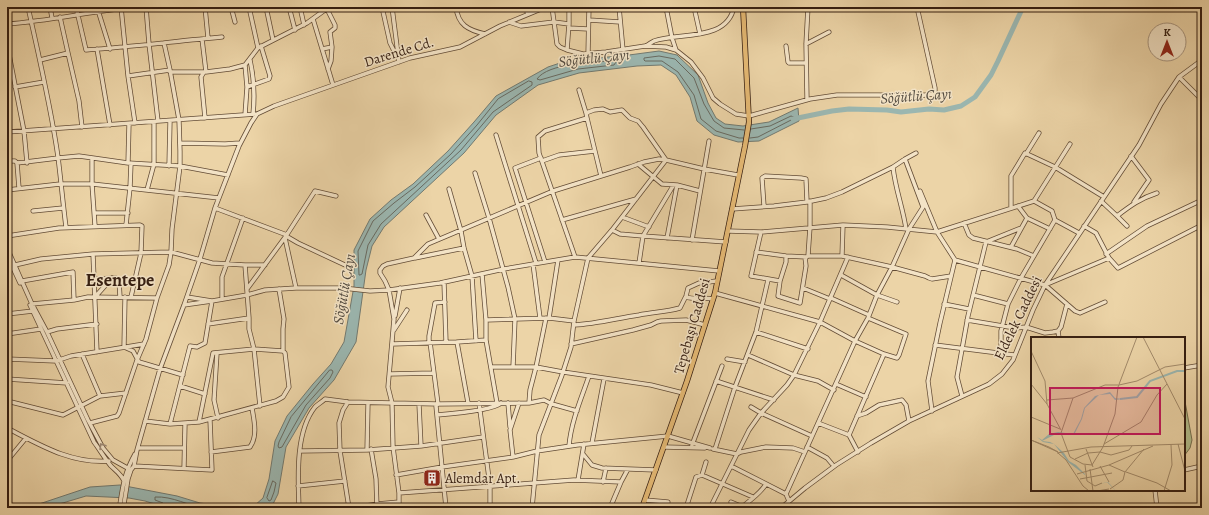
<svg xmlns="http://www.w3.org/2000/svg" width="1209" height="515" viewBox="0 0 1209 515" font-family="Alegreya,serif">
<rect width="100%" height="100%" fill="#ecd4a7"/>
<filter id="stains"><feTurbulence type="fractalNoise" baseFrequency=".005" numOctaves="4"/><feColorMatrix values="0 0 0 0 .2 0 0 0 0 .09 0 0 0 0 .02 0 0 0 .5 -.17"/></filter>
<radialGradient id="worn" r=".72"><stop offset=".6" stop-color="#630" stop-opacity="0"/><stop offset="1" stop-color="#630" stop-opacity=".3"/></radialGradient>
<path fill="#b2be8c" stroke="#746e4e" d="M1184,396L1192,440L1190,448L1184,456Z"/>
<path fill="#9bb7b1" stroke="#727a71" d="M659,51L677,55L698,75L708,103L716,118L725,124L743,126L769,122L798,108L799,121L759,141L738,142L714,135L697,121L690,97L676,75L661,65L637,66L579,73L538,85L496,115L464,153L384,227L372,246L366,270L356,342L334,380L309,408L286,447L278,494L271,508H168L145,501L129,498L86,496L46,508H18L39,504L90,487L120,485L177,496L200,503L239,508L254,506L263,498L269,479L275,441L287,416L313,384L331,364L344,342L354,286V250L370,219L391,200L413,184L448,151L474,122L496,96L548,67L566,61L629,55Z"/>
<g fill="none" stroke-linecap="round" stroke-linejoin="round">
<path stroke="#686a61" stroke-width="1" d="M613,61L616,62L614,65L578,69L540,80L537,79C548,63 595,62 613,61Z
M529,81L532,82V85L493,112L461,150L381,224L368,245L362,274L360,275H359L358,251L373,221L394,203L415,187L451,154L477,125L498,99Z
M743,138H739L716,131L701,119L694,95L678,72L662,61H645L644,60V58L659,56L675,59L694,78L704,104L714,121L724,128L744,130
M750,138L758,137L793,119L794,117L791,116L770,126L751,129
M330,370H332L333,372L330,378L306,405L282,447L279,448L278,446L279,442L291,417Z
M273,481L276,483L274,492L271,500L269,501L267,498Z
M165,508L163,503L155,500V497C173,496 188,506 205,508"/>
<path stroke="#9bb7b1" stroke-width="5" d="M793,119L832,111L849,109L887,110L901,112L929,109L944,110L961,106L975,97L991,75L998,61L1023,7"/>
<defs>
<path id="minor" d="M28,7C39,57 51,107 58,157C61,181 63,204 66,227
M50,7L52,18
M76,7L86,50C131,47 177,41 222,37
M97,7L110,49
M121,7L128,76L135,123
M146,7L149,44L158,121
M205,7L208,38
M231,7L235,22
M249,7L258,48
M266,7L273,40
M289,7L295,30
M300,7L304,25
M382,7L390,43L394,51H397
M392,7L399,62
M456,7C458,25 468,30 485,34
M525,7L528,14
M552,7L557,44L560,47L567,50L583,54L606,52L645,46L666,47L676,50L691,62L703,78L713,98L720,104L736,114L749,116L810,99L837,95H879L916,96L935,94V88L917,7
M619,7L623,50
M666,7L672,38L676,50
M694,7L700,34
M60,17L68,53L79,101L82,127
M313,19L333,85
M589,20L620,22
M509,22L521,26L554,22L569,24
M7,24C50,21 92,11 135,7
M569,28L588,29
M202,39L206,72L230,69L245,65L258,48L307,23L329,7
M7,44L24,131L27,163
M806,44L829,32
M646,46C649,44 652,42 654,41C679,32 727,42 734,7
M786,46L788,62L789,63H806
M97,49L110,125
M322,49L332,47L330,32L335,28V25L327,9
M567,50L569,24V7
M588,54L589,7
M40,60L68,53
M250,60C254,78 255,95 253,114
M245,65L247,87L245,115
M328,69L331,61L332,47
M170,72H205
M204,72L201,77L205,118
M128,76L170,70
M1179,77L1202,100
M15,87L44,82
M247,87L269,79L270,76L261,46
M579,90L586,113
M807,100L806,44L808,7
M7,132L257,114L274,106L410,58L460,47L500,26L546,7
M496,135L536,263
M180,143L225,144L240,143
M7,151L8,161
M916,153L905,159L923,207
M1026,154L1039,133
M1131,156L1149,180L1134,202
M92,158V184L95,226
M541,158L515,168L545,262
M905,159L893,167C895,188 903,208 906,229
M7,161H15L17,163L58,158L79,156L128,163L180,166L228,175
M542,161L559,155L595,151
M17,163L19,188
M128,163L129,124
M638,164L662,184L677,185L700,191
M169,166L170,121
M475,173L489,218L508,287L515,319L513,367
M449,189L461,231L464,248L472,276L476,341
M7,190L60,184H92L219,198
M147,190L154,164V122
M920,191L937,232L1034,201L1052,211L1055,220L1079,233
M810,201V227L808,256H842
M1034,201L1070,144
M1101,201L1117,216C1130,206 1141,198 1157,193
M925,204L909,229L892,267L925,276L929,278L932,279L951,276
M764,206L762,178L765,176L801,178L806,179L807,202L826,198L842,192L893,167
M1018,206L1027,218L1050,229
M215,208L287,235
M1011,208V176L1025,153L1055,167L1104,197
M732,209L774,206L807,202
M33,211L63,208
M94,213H128
M426,215L439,239
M1117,216L1127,226
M622,217L649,227
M562,220L636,199
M964,223L969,235L973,238L1017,249L1034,256
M126,225L130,188L131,163
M612,230L620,234L643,236L726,242
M728,231L761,232L843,225L887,227L937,232L955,260L1045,285L1109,258L1096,233L1084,226
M761,232L751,276L780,281
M7,236L59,228L140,225L142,226L141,253L131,297
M286,236L298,243L345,265
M667,238L677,185
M692,240L709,141
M1011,247L1027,218
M7,248L32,304L47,332L88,420L103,448L113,460L131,470
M756,252L786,256L807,257
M93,254L97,352
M1106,254L1147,226L1202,200
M7,255L20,283
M786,256V262L780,281L778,296L800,303L806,266L805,257
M575,257L539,153L538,137L545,131L587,118L601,176
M415,258L464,248
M1109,258L1118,268L1202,225
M639,263L643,236L673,186
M533,264L540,318
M15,265L41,259L93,254L171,252L212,263L245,265H265
M245,265L249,318V329L254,349L260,406
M482,274L486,320V340L497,403
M841,275L877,295L897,302
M94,279L116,278L119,281L120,297
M22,281L73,272L74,300
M444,282L446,342
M1045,285L1075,311L1080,313L1105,302
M296,288H343L370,291L389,290L440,283L504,269L575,257L719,271
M803,288L830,299
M247,289L286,236L315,191L336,196
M279,289L284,319L283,329V351
M715,293L820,322L855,341L884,354L897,358L899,355L906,334L868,318
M973,295L1008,304
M95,297L112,278
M125,297L124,347L133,351L139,362L183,375
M686,297C695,300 703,297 713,299
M831,298L869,315
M222,299V277L243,218
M32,304L74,300L88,297L157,298
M944,304L969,309
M30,305L94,442C100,450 105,459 111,466C116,471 121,474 124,481
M184,305L212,301L187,297
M7,314L33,311
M395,316L400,288
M546,318L536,367L563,372L651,385L683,393
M549,318L558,260
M486,320L549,318L574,321
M967,320L1015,328L1026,327L1045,333L1053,332L1058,331L1061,327L1067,304
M208,324L249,318
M574,325C596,324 618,318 639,315C653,312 666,312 680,308L686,296L688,288L699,283L717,281
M394,330L407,310
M1058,331L1059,338
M47,332L57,329L97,324
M756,332L808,349
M7,334L41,329
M429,342V336L435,303L445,302
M430,342L438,404L436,406L446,508
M457,342L468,403
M392,344L457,342L486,340
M571,344L633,330L651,325L657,322L661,321L686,320L705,325
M935,345L1014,355
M217,353L214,400L218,418
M82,354L100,396
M1001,354V331L1008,304L1021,278L1055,220
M748,355L794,375L818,381L834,390
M7,359L56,361L71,356L144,344
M727,359L745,362
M491,367H536L530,390L529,403
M1184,368L1202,365
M389,374L434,373
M7,379L67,383
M716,381L774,400
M836,384L866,397
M180,386L205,394
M962,396L957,377L968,316L986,242L1021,228
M7,401L63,415L100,396L126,393
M348,402L343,410L339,423L340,451L349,508
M479,403L490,486V508
M508,403L510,427
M419,404L421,446
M751,407L761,413L812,436
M932,411L928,381L940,323L955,260
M437,415C449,414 494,410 501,403
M857,416L866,413L879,405L902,400L906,405L909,421
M145,421L170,424L199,422L276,401L283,397L289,387L285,353L283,351L254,349L213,353L199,422
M90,423L117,416L119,413L137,360L146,339L157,298L169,265L171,252L172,229L180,166V151L179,120L170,70L164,43
M818,423L849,435L858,452
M170,424L190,346L197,347L205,343L212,301L247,295L265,290L296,288L285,238
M7,428C40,445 71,464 109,461
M849,435L884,354
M592,443L604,379
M692,445L722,366
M569,446C571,422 581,399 589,376
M664,447L705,448
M807,447L827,458L832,464
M138,448H184
M371,449L376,479L377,508
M713,449L737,454L741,452L766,447L793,448L805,452
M715,449L735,387L756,332L768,280
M367,450L368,403
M300,451L367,450L421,446L483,437
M211,452L250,447C258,436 254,420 252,408
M583,454L592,465L602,468L656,470
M513,457L510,430L519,403
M7,461L26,438
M134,466L212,470L210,420
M731,466L786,494
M184,468L185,424
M1184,470L1202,466
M396,475L442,467L513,457L537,451L577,445L668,436L710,448
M702,475L706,462
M578,480L584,444
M603,482L606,468
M298,486L345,481
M1155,490L1157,508
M399,493L574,480L621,482L628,469
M645,500L668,502L666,508
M789,501L786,494L855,341L868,318L877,295L892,267L842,256L843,225
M731,502L743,507
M121,508L120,504C123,484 125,472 135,454
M125,508L124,504L128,479L131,470L134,466L137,450L160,369L184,305L200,259L215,208L239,146L251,123L257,114
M299,508C298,478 295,432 315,407C318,404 322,402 325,399L348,402L438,404L529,403L544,400L552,404L577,411
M354,508L377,504L399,502
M399,508V493L393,447L392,403L388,387L394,319L389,290L385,281L380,273V270L383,266L387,264L414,258L428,244L553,191L630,167L644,162L659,159L666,160L704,169L738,175
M532,508L539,435L562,375L571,347L574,321L588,258L612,230L666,160L643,127L638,121L630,118L622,110L610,112L603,109L594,110L586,113L587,118
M610,508L621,482
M686,508L696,477L702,475L753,497
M710,508L749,430L761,413L787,385L794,375L820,322L848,257
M741,508C750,500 760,494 766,484
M781,508L805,488L836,465L871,443L909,421L989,384L1002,374L1013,360L1033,310L1045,285L1139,145L1161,104L1179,77L1202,60"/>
<path id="major" d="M642,508L687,381L715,293L745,146L749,122L743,7"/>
</defs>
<use href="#minor" stroke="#634c36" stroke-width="5"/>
<use href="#major" stroke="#351e11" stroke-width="6"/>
<use href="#minor" stroke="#f3e3c6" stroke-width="3.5"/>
<use href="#major" stroke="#e6ba74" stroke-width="4.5"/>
</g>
<defs><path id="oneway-chevron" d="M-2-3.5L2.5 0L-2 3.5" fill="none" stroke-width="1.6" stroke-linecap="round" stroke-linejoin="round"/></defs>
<use stroke="#9e8a75" href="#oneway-chevron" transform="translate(102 446) rotate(-122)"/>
<defs>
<symbol id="building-square" viewBox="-11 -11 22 22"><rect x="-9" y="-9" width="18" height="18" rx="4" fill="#8f2418" stroke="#f3e3c6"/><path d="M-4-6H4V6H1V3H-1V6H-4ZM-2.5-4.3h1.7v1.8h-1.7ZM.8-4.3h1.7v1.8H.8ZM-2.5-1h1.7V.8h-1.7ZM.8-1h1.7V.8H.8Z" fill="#fff"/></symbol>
</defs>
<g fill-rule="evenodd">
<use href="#building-square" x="422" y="468" width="20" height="20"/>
</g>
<g text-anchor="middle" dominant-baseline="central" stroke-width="3" stroke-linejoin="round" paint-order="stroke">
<g font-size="14" fill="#351e11" stroke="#f3e3c6">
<text transform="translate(399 52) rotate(-17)">Darende Cd.</text>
<text transform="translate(1018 318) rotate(-64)">Eldelek Caddesi</text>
<text transform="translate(692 326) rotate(-74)">Tepebaşı Caddesi</text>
</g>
<g font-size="14" fill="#351e11" stroke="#f3e3c6" text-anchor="start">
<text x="445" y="478">Alemdar Apt.</text>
</g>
<g font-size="15" font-style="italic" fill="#544c41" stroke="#f3e3c6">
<text transform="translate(594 58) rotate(-6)">Söğütlü Çayı</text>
<text transform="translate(916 96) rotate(-4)">Söğütlü Çayı</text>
<text transform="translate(344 289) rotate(-80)">Söğütlü Çayı</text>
</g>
<g font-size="18" font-weight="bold" fill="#351e11" stroke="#f3e3c6">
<text x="120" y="280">Esentepe</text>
</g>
</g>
<g transform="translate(1031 337)">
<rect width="154" height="154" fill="#ecd4a7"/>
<path d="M79,55L84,61L92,62L84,63L79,57L68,58L54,71L51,82L43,98L27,96L11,104L19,105L23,107L33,116L38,124L45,128L54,137L55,144L61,149L77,145L85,154L76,145L61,149L55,144L54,138L37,125L23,107L12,105L6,100L11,103L18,97L27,95L42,97L50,82L53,71L64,59Z" fill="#9bb7b1"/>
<path fill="none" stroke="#9bb7b1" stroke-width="2" d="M89,62L106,60L119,44L146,34H154"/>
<path fill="none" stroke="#a38b6b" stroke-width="1" d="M112,0L154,82M0,14L14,44L16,67M0,47L16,67M88,48L106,44L134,30L154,27M42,61L30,96L39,120L52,127L61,128L72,110M16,63L42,61L74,48H87M16,67L30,93M0,80L29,92M0,103L18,110L27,115L0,103M73,107L110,85L126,58L136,47M147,107L154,134M72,110L84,77L87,50L106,0M55,112L62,130M26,116L60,110L154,107M27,116L35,123L52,149L58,154M44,122L57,116L69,115L80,118L98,113L101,109M54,128L56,144L64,149L71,146M78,128L94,135M69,129L78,145M59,132L62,154M94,135L113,112M95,135L126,146L140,154M46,137L78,128L122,109M49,142L81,136M79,152L92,143L94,135M66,154L78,152M133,154L141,128L140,108"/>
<path fill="#c2185b" fill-opacity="0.15" stroke="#c2185b" stroke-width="2" d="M19,51H129V97H19Z"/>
<rect width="154" height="154" fill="none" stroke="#351e11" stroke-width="2"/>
</g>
<rect width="1209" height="515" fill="none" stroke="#ecd4a7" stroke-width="24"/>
<rect x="8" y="8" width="1193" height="499" fill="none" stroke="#351e11" stroke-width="2"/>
<rect x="12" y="12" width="1185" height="491" fill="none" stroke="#351e11"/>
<g transform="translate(1167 42)"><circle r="19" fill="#f3e3c6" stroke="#a7947e"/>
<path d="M0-3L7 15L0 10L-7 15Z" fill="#8f2418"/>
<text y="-6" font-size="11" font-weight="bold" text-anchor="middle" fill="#351e11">K</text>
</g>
<rect width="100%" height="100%" filter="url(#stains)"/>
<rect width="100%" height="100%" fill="url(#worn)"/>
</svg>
